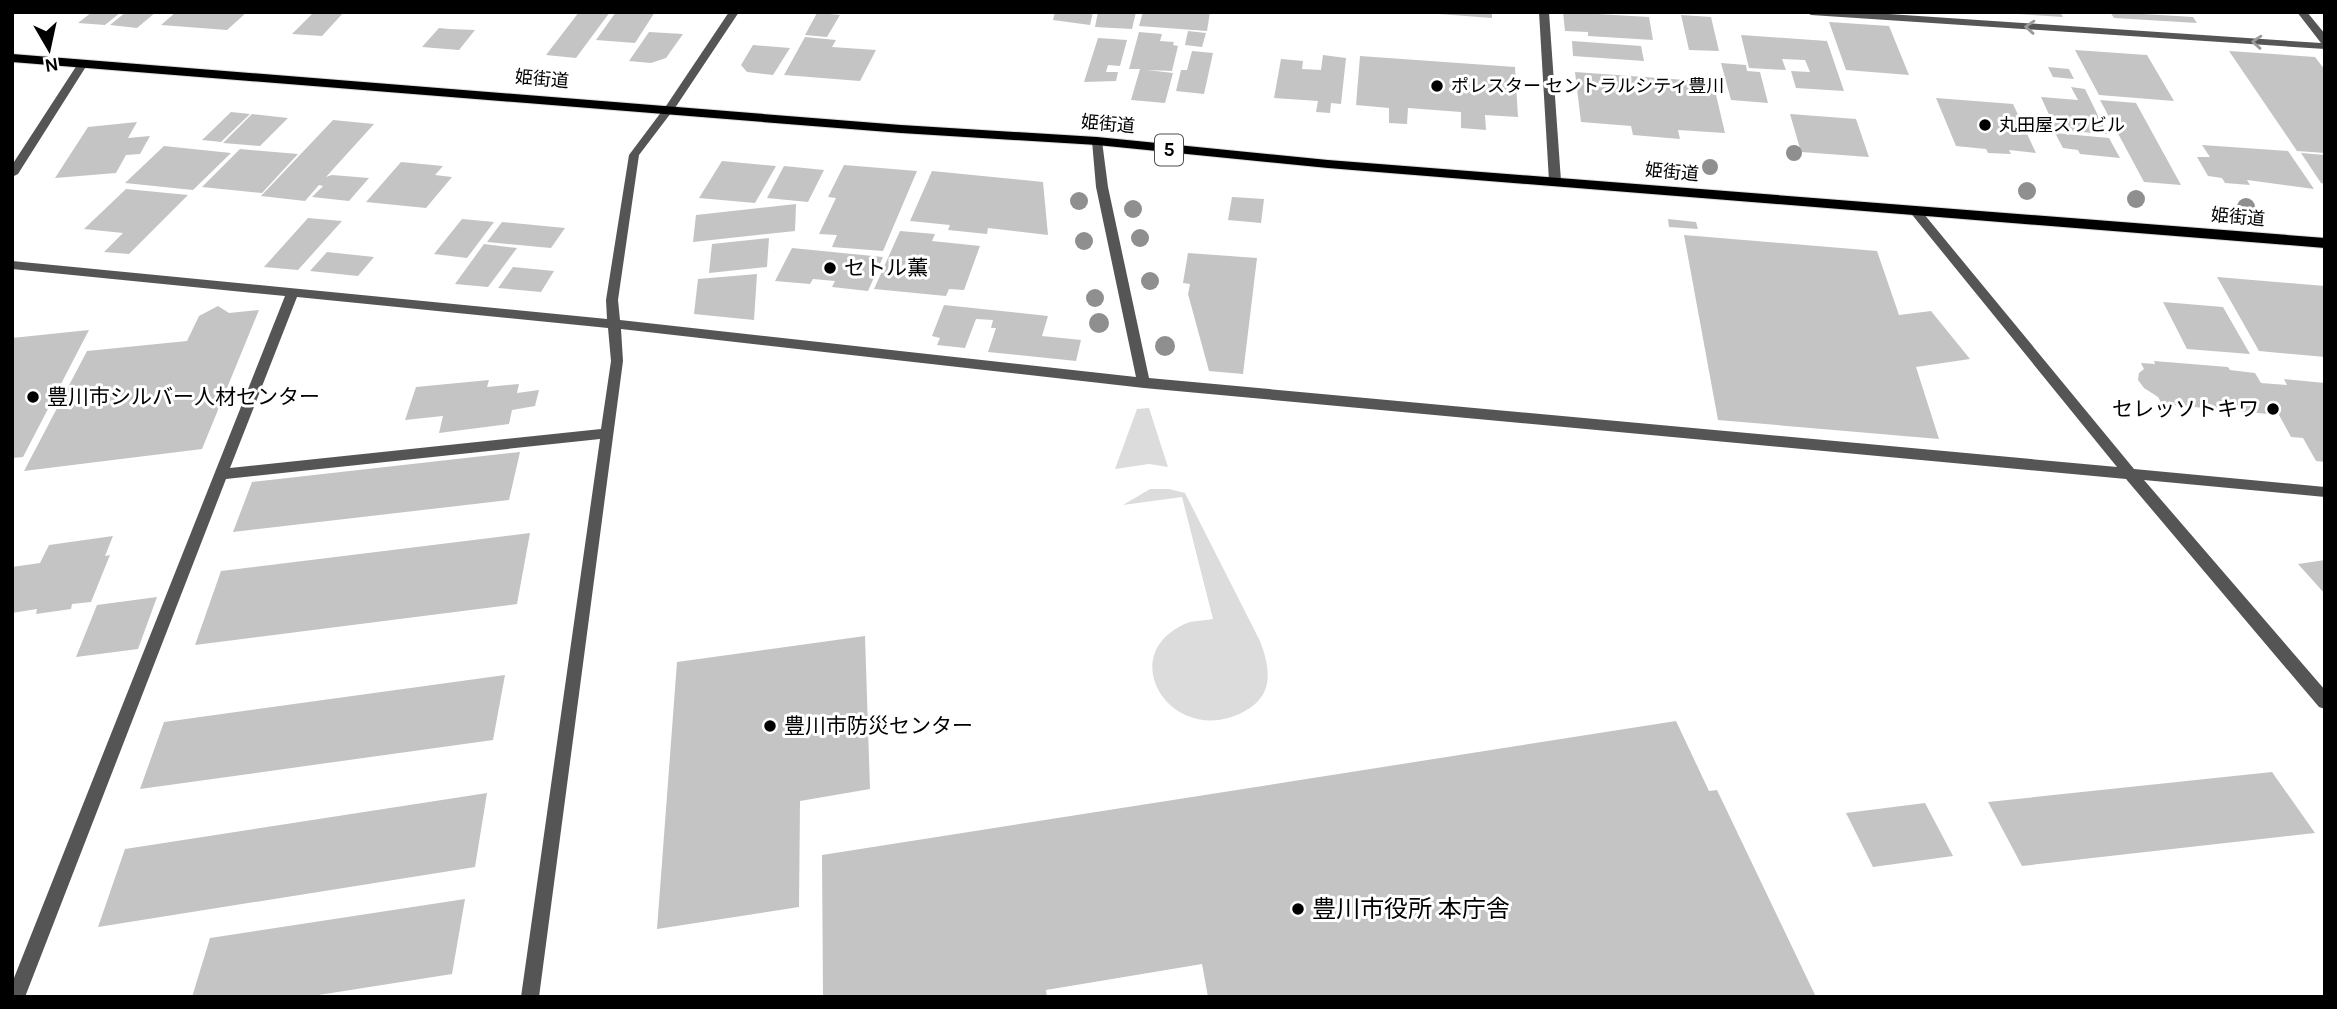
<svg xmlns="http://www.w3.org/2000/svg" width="2337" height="1009" viewBox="0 0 2337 1009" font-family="Karla,'Noto Sans JP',sans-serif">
<rect width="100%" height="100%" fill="#fff"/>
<path fill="#dcdcdc" d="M1149,408L1168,467L1149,464L1115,469L1137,409Z
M1150,489H1169L1185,493L1260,641C1269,665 1275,691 1250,708C1177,755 1109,656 1187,623C1195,620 1205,621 1213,619L1182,497L1123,505Z"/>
<path fill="#c4c4c4" d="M92,12H121L105,25L78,23Z
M126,12H156L137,28L110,25Z
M176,12H247L227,30L161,25Z
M314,12H344L322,36L292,34Z
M579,12H610L576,58L546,55Z
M616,12H655L635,43L596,40Z
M1055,12H1093L1090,25L1053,20Z
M1098,12H1136L1132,29L1095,27Z
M1143,12H1210L1207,31L1139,26Z
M1439,12H1492V18L1439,14Z
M1563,12L1649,17L1653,40L1588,36V32L1565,31Z
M2019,12H2060L2063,17L2019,14Z
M2110,12L2193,17L2197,23L2114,18Z
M817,13L840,15L827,37L805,35Z
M1681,15L1711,17L1719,51L1689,50Z
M1829,22L1889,26L1909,75L1846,70Z
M439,28L449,29L475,30L459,50L422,47Z
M1188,31L1206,33L1202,47L1185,45Z
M649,32L683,34L666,58L651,63L629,61Z
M1139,32L1162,34L1160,41L1174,42L1173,45L1178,46L1172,71L1147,70L1173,73L1165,103L1131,100L1140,69H1129Z
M1741,35L1827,41L1844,91L1796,88L1791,71L1810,72L1805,60L1782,59L1786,70L1749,68Z
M805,37L836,40L832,47L876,50L860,81L784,75Z
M1098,38L1127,40L1120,66L1108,65L1106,72H1118L1116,81L1084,82Z
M1572,41L1641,46L1644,61L1573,56Z
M753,45L790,48L773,75L747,72L741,65Z
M2075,50L2147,55L2174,101L2099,95Z
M1192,51L1213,53L1204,94L1176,91L1181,70H1187Z
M2229,51L2315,57L2325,70V153L2297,151Z
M1323,55L1346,58L1341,104L1331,103L1330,113L1316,112L1318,101L1274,98L1281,59L1303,61L1302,69L1321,70Z
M1360,56L1515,67L1518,117L1485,115L1486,130L1461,128V112L1408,108L1407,124L1389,123V108L1356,105Z
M1721,63L1746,65L1747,71L1760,72L1768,103L1731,100Z
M2048,67L2069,69L2074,79L2053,77Z
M1575,72L1713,82L1725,133L1678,130L1680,139L1633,135L1631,126L1581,122Z
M2071,87L2085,89L2107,134L2056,130L2041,97L2078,100Z
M1936,98L2013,104L2036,153L2009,150L2011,154L1988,153L1986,149L1956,146Z
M2100,100L2136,103L2181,185L2144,182Z
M231,112L250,114L221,142L202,140Z
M252,114L288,118L260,146L223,143Z
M1790,114L1856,119L1869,157L1801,152Z
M333,120L374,124L326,177L332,175L369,178L349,201L312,197L323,186L319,185L305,201L261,196Z
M137,122L128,138L150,136L140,154L126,155L116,173L55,178L88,127Z
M2055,133L2109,138L2120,158L2080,154L2078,150L2063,148Z
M2202,145L2288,151L2314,189L2247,180L2250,185L2225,183L2222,178L2208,176L2197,157H2210Z
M164,146L231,153L193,190L125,183Z
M240,149L298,154L262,193L202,187Z
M2301,153L2325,155V184L2321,183Z
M722,161L776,166L755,203L699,198Z
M401,162L443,166L435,175L452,177L426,208L366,202Z
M844,165L917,171L883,251L832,247L837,235L819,234L836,198L828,197Z
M784,166L824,170L808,202L767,198Z
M932,171L1043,182L1048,235L988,228L987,234L948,230L950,225L910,221Z
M126,189L188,195L129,254L104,252L123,233L84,229Z
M1232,197L1264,199L1261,223L1228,220Z
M796,204L795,231L693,242L696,215Z
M308,218L342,221L298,270L264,267Z
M462,219L494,222L467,258L434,254Z
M1668,219L1696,222L1698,229L1669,227Z
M502,222L565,228L551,248L487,242Z
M900,231L935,234L932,241L980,246L964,290L949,289L946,296L874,289Z
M1684,235L1877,251L1899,315L1931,311L1970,359L1916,367L1939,439L1718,420Z
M769,238L767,267L709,273L712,244Z
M484,244L517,248L488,287L455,284Z
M792,248L883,257L868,291L832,287L835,281L813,279L810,284L775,281Z
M327,252L374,257L358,276L310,271Z
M1188,253L1257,258L1243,374L1209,371L1188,294L1190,284L1183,283Z
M513,267L554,271L541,292L498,288Z
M757,274L754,320L694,314L698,279Z
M2217,277L2325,286V357L2259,351Z
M2163,302L2223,307L2250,354L2187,349Z
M944,305L1048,316L1042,336L1081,340L1076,361L988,352L996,328H991L993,320L976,319L965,348L937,345L940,338L932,336Z
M218,306L229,313L259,310L202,449L24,471L87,351L187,341L199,316Z
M89,330L23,457L12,458V338Z
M2154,361L2228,367L2230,370L2255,373L2261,383L2287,385L2284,379L2325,383V462L2316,461L2303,438L2291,437L2279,415L2162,404L2158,397L2144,388L2138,380L2139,373L2144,369L2141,363L2155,364Z
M489,380L487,387L519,384L517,393L539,390L535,406L512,410L509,424L439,433L443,416L405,420L416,387Z
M520,452L509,500L233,532L252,482Z
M530,533L517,604L195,645L221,571Z
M113,536L105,556L110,555L91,602L72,604L71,609L36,614L37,609L12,613V567L40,563L49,545Z
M2325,560V594L2298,564Z
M157,597L138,649L76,657L97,605Z
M865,636L870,789L800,801L799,907L657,929L677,662Z
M505,675L493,740L140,789L164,722Z
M1676,721L1709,791L1717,790L1816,997H1208L1202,964L1046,990L1047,997H823L822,855Z
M2272,772L2315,833L2022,866L1988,802Z
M487,793L475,867L98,927L125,849Z
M1925,803L1953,856L1873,867L1846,813Z
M465,899L452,974L306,997H192L210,938Z"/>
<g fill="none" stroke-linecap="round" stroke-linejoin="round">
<defs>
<path id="primary" d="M12,54L901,125L1097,137L1328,160L2325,238V248L1328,168L1097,145L901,133L12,62Z"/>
</defs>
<use href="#primary" stroke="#dbdbdb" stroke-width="2"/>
<path fill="#555" fill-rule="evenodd" d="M1539,12H1549L1561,181L1555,184L1549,181Z
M1806,12H1859L2321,43L2297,12H2307L2325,34V49L1811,15Z
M82,62L87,65L18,174L12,177V165L77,65Z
M669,106L674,109L639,155L618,300L620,320L1136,377L1096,187L1092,141L1097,138L1102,141L1108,187L1149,378L2117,467L1909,211L1911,208H1919L2134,469L2325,487V497L2144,480L2325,690V709L2319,707L2126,479L1144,388L621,329L623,361L539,997H521L600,439L226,479L25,997H12V983L285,296L12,269V261L607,319L606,300L629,155L665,107ZM297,297L608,328L611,361L601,429L230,468Z"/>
<path fill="#555" fill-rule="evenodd" d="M729,12H739L673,111H665L664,109Z"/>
<use href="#primary" fill="#000" fill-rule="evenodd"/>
</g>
<g fill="#8f8f8f">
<circle cx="1794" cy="153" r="8"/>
<circle cx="1710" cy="167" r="8"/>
<circle cx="2027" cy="191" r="9"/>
<circle cx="2136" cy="199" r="9"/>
<circle cx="1079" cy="201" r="9"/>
<circle cx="2246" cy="207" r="9"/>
<circle cx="1133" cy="209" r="9"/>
<circle cx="1140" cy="238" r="9"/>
<circle cx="1084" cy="241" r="9"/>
<circle cx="1150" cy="281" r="9"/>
<circle cx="1095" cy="298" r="9"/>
<circle cx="1099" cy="323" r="10"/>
<circle cx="1165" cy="346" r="10"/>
</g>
<defs><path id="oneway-chevron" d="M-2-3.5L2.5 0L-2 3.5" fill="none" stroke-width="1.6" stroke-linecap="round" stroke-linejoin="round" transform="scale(1.75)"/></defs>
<g stroke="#999">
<use href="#oneway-chevron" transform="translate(2030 27) rotate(-176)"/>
<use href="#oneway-chevron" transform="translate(2257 42) rotate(-176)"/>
</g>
<g fill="#000" stroke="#fff" stroke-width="2.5">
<circle cx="1437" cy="86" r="7"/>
<circle cx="1985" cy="125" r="7"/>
<circle cx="830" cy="268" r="7"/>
<circle cx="33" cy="397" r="7"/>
<circle cx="2273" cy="409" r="7"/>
<circle cx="770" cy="726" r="7"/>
<circle cx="1298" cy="909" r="7"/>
</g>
<g text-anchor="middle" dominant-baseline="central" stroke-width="6" stroke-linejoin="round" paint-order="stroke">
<g font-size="18" fill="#000" stroke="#fff">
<text transform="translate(542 79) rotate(5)">姫街道</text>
<text transform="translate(1108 124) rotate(5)">姫街道</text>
<text transform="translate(1672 172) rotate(5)">姫街道</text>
<text transform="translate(2238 217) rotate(5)">姫街道</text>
</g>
<g font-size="18" fill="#000" stroke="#fff" text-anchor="start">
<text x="1451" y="86">ポレスター セントラルシティ豊川</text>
<text x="1999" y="125">丸田屋スワビル</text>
</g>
<rect fill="#fff" stroke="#4c4c4c" stroke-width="2" x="1155" y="134.5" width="28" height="31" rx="5"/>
<g font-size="19" font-weight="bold" fill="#000">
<text x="1169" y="150">5</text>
</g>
<g font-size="21" fill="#000" stroke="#fff" text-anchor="start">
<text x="844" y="268">セトル薫</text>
<text x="47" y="397">豊川市シルバー人材センター</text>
<text x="2259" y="409" text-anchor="end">セレッソトキワ</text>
<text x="784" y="726">豊川市防災センター</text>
</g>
<g font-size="24" fill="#000" stroke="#fff" text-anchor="start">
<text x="1312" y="909">豊川市役所 本庁舎</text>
</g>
</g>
<rect width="2337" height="1009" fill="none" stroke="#000000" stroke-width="28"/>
<g transform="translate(49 49) rotate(171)" stroke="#ffffff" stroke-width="5" paint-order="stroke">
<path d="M0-5L12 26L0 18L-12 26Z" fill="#000000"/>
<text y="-10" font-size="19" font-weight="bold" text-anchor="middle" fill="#000000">N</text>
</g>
</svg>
